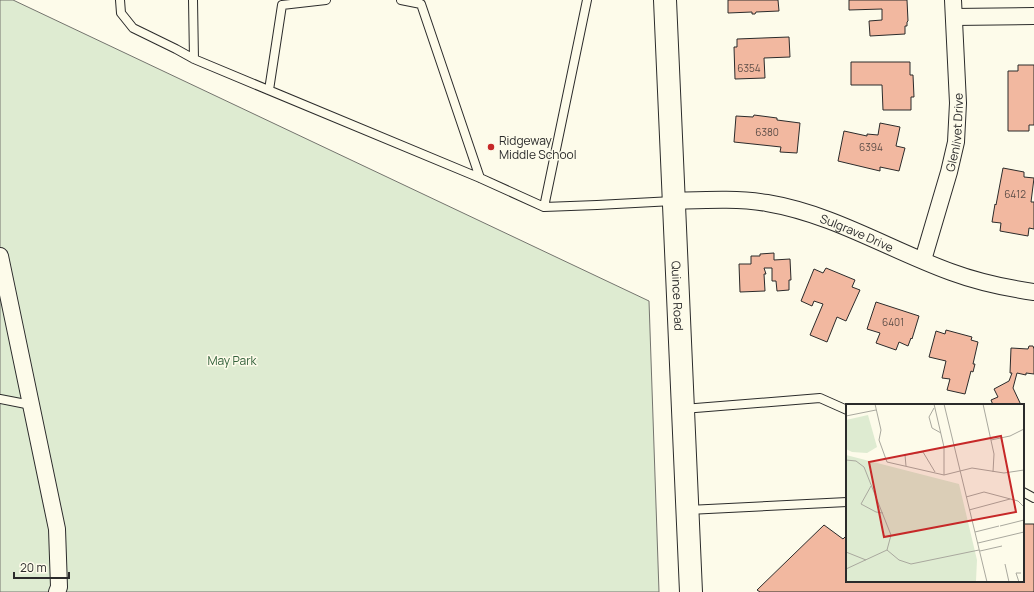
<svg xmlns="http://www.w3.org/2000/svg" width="1034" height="592" viewBox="0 0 1034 592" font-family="Manrope,sans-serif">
<rect width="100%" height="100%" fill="#fdfbea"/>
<path fill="#deebd1" stroke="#74746e" d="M0,0H13L649,301L659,592H0Z"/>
<path fill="#f2b8a0" stroke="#2b2b2b" d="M728,0H778L779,11L756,12L755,14H752V12L728,13Z
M849,0H907L908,21L907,22V26H905V34L870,36L869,21L882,20V9L849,10Z
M789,37L790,57L764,58L765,78L735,79L734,47H737V39Z
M851,62H910V75H913L914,97H911V110H883L882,85H851Z
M1018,65H1034V125H1029V131H1008V71H1018Z
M754,115L777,118V120L800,123L797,153L780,152L781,147L734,142L736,116L753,117Z
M880,123L900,127L896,146L905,148L899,171L880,167V171L838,161L844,131L867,136V134L878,135Z
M1003,168L1024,172V177L1034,178L1031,202H1034V229L1029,228L1028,236L1000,231L1001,223L992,222L995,204L996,205Z
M774,253V260L790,259L791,280H789V290L777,291L776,281H772V268H764L766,274H764L765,291L740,292L739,264H751V256H760V254Z
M826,268L855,280L852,287L860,290L846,321L837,317L827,342L810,335L823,304L814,301L812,306L801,301L814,269L823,273Z
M876,302L919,316L912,339L911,338L908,346L899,342L896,350L876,343L880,333L867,329Z
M946,330L972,337L971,340L978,342L973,364H975L973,372L971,371L965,394L947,390L950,379L942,378L946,361L929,357L936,331L945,334Z
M1029,346H1033L1034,349V374L1026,373V375L1017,373L1013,388L1021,405H993L991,400L998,397L994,389L1009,381L1012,373H1010L1011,348L1028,349Z
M1023,524H1034V592H760L757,590L824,525L843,539L847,535V581H1023Z"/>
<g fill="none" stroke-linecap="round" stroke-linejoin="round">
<defs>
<path id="service" d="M120,0L121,13L133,28L176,49L194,59L480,178L544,207L597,205L673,201
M193,0L194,59
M401,0L421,4L480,178
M269,90L282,5L326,0
M544,207L587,0
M0,399L31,405
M683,409L820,398L847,410
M1023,492L1034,498
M688,510L847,502"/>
<g id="minor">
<path d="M954,17L1034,16"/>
<path id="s1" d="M674,201C705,200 737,198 767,203C833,214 890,250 951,272C978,282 1006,288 1034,292"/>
<path d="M0,256L57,529L59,587L57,592"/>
<path id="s2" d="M923,260L949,172L956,142L958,103L953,0"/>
</g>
<g id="secondary">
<path id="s3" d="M665,0L691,592"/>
</g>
</defs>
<use href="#service" stroke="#2b2b2b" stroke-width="10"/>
<use href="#minor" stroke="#2b2b2b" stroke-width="18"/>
<use href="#secondary" stroke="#2b2b2b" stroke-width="24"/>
<use href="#service" stroke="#fdfbea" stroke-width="8"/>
<use href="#minor" stroke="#fdfbea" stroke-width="16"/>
<use href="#secondary" stroke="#fdfbea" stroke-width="22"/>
</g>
<circle fill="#c62828" stroke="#fdfbea" stroke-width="1.5" cx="491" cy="147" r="4"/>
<g text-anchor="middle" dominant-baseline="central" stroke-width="3" stroke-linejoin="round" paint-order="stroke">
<g font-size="10" fill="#5d4e48">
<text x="749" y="68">6354</text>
<text x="767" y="132">6380</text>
<text x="871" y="147">6394</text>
<text x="1015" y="194">6412</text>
<text x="893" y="322">6401</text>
</g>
<g font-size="12" fill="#2b2b2b" stroke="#fdfbea">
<text stroke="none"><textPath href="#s2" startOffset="132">Glenlivet Drive</textPath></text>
<text stroke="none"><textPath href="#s1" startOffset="188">Sulgrave Drive</textPath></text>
<text stroke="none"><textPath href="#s3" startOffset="296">Quince Road</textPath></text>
</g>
<g font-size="12" fill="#2b2b2b" stroke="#fdfbea" text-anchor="start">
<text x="499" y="140">Ridgeway<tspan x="499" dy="14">Middle School</tspan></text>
</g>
<g font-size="12" fill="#34623c" stroke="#fdfbea">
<text x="232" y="360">May Park</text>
</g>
</g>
<g transform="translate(846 404)">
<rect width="178" height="178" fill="#fdfbea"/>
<path d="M22,11L31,43L21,49L6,48L0,45V16ZM0,51L113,80L131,156L130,177L0,178Z" fill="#deebd1"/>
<path fill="none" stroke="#a9a89e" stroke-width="1" d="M29,0L35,26L33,36L41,58L98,71L126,64L158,69L178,66M88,0L98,43V71M98,0L141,178M137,0L148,50L147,68M88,4L83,13L86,24L95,29M0,12L30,6M145,36L164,32L178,25M0,56L10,57L18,63L45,131L41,146L0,165M60,62L59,51L77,48L89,68M25,82L15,100L30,108L37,109M120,93L138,88L172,97L178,103M123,106L164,95M154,122L178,116M129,128L153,122M132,139L178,128M41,146L53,156L65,160L133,146M134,147L156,142M0,148L20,156M159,160L163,178M173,178L170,169H175"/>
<path fill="#c62828" fill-opacity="0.15" stroke="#c62828" stroke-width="2" d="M155,32L170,108L38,133L23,58Z"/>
<rect width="178" height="178" fill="none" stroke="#2b2b2b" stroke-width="2"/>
</g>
<path d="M14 572v6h55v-6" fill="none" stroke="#2b2b2b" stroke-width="2"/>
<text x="20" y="572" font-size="12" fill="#2b2b2b" stroke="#fdfbea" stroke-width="3" paint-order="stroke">20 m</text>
</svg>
